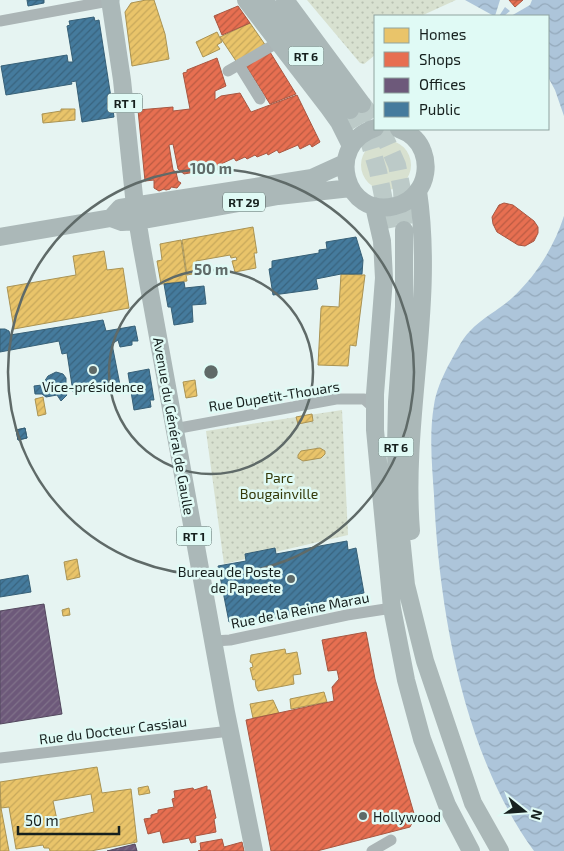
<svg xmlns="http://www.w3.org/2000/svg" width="564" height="851" viewBox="0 0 564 851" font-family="'Exo 2',sans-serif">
<defs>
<pattern id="park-dots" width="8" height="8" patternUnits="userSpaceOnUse" patternTransform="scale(1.25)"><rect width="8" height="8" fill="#d8e1d0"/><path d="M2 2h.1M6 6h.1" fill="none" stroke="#b9c1b2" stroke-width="1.8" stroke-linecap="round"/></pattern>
<pattern id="water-waves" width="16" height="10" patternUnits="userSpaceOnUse" patternTransform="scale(1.25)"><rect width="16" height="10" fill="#adc5da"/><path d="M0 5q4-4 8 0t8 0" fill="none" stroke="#94a9bb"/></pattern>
<pattern id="homes-hatch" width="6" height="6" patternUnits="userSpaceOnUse" patternTransform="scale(1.25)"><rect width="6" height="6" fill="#e9c46a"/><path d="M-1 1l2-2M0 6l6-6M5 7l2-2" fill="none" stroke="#c7a85b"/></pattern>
<pattern id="shops-hatch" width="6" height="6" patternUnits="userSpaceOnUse" patternTransform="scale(1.25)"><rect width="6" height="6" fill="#e76f51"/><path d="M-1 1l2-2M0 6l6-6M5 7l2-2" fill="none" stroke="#ba5b43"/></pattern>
<pattern id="offices-hatch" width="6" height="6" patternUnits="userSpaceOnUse" patternTransform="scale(1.25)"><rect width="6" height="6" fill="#6d597a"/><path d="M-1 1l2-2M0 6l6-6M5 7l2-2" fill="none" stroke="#80728a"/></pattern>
<pattern id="public-hatch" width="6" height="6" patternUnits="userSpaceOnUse" patternTransform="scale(1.25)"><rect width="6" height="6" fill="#457b9d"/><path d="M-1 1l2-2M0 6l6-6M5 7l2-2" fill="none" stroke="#39647f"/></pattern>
</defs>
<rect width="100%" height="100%" fill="#e6f4f2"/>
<path fill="#d8e1d0" d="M375,109V117L361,122L350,130L346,124L358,115Z
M361 165a25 25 0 1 1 50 0a25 25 0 1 1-50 0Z
M413,208L415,215L397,222L384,223L383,216L404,213Z"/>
<path fill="url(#park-dots)" d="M307,0H456L421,16H375V55L364,64L360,63Z
M342,410L348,535L224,564L206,431Z"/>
<path fill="url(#water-waves)" d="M465,0H564V116L555,90L548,77V16H494Z
M564,216V851H534C464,755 439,612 434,495C432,466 429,434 434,405C436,391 442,378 448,366C455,354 461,340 470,331C482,318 499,310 512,298C536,276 554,247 564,216Z"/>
<path fill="#e6f4f2" d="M500,0H532L530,5L511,16H504L510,11L505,7L499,16H495Z"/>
<path fill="url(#homes-hatch)" stroke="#aa9353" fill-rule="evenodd" d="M146,0H154L165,34L169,59L132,66L125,12L131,3Z
M250,23L266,46L236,61L220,37Z
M217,32L222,42L217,45L220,49L203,57L196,42Z
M61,109H75V120L43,123L42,114L61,111Z
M253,227L257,253H254L256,268L235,272L232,261L237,260L236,257L231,258L230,255L196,261L198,273L187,275L182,240Z
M181,240L187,281L161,284L157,261L162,260L160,244Z
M104,251L107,270L123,268L129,308L14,329L7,287L76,275L73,256Z
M341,274L365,275L356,346L350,345L348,366L318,365L321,308L322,306L339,307Z
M195,380L197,396L186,398L183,382Z
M43,397L46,414L38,416L35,399Z
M312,414L313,421L298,424L296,417Z
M320,448L325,451V454L321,458L303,461L298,458V455L301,451Z
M77,559L80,577L67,580L64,562Z
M69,608L70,615L63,616L62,610Z
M285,649L286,654L297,652L301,674L293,675L294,684L258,691L256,687L255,679L253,680L250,668L253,667L252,663L250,662L251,655Z
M324,692L327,702L291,709L290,699Z
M273,700L279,713L253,718L250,704Z
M97,767L102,793L131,789L137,842L91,851H50L49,848H44L43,845L16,849L9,807L1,808L0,782ZM91,794L94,812L57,820L53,801Z
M148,786L150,793L139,795L138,788Z
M0,799L1,808L9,851H0Z"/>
<path fill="url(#shops-hatch)" stroke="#a85742" d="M509,0H523L515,7Z
M238,6L250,23L222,35L214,16Z
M270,52L296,94L270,104L246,66Z
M217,58L226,86L215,91V100L221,96L240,93L251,112L297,95L320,142L312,147L310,144L300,149L298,145L279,153L277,150L268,155L267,153L257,157L255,155L247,159L245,157L236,161L234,158L221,164L222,167L184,174L178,169L173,144L169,145L173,170L176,172L178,181L181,183L177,188L171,187L170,189L166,190L164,189L159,191L154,188V180L145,181L138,110L173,107V111L190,109L183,73L187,72V70Z
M504,203L513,205L534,221L538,227V233L534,241L525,246L518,245L497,232L493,224L492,217L499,205Z
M366,632L375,679L415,817L410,827L317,851H271L246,720L334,701L332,687L339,679L337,670L328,671L322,640Z
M207,786V790H210L216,818L214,819L216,832L195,836L196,842L191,843L189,838L163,843L160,831L148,834L144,819L151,818V815L158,813V810L174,807L172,799L175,798L174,791L193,788L194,790Z
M222,839L224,847L242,842L244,851H198L201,850L200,843Z"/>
<path fill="url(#offices-hatch)" stroke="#53485e" d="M44,604L62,714L0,724V611Z
M135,844L137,851H107Z"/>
<path fill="url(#public-hatch)" stroke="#376077" d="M27,0H44V3L28,6Z
M94,17L95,21L99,20L114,117L82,122L76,81L71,82L72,84L6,95L1,66L67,55L68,62H73L67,26L70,25L69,21Z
M356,237L363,260L362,274H341L316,279L318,289L273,295L269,269L272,268V261L319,253V250L327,249L326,242Z
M184,282L185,288L204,286L206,304L192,305L193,322L174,325L171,307H168L164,284Z
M103,320L106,331L135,326L138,341H132V345L120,347L118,340L112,344L120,385L73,392L67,353L62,354L59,341L0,352V329H5L9,331L10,335Z
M149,369L154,400H150L151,407L134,410L128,373Z
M56,372L63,374L66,378V384L63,390L67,395L61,401L57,395L46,397L42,394H35L34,386L42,385L48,376Z
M25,428L27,438L18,440L16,430Z
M25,428L27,438L18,440L16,430Z
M347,541L348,550L356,548L364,593L294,608L295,614L266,620V618L229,622L218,566L246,561L245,554L275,548L276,554Z
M28,575L31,592L0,597V580Z"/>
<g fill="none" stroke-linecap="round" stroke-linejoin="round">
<path stroke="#bccac8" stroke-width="18" stroke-dasharray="18 9" stroke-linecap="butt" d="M362,104L375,121
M350,110L370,144L378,171L390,231
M381,129L397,165L402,190L404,230"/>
<path stroke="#abb5b6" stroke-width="11" d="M0,21L114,0
M239,65L260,99
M228,71L277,43
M174,429L336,399H364L375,409
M214,641L230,640L347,615L392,608
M0,758L230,731
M372,851L391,840"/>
<path stroke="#abb8b8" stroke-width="18" d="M110,0L122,80L135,206L141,243L226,712L254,851
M246,0L329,108L339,122L351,146
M264,0L316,69L350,110
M285,0L362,104
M375,128C324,145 345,219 395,206C404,204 412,199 417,192C426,181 428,165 423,152C419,140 410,133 399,129
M374,206L382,241L384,278L375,394V430L392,608L406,680L422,739L447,805L471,851
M111,218L120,208L312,178L345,163
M404,230V307L397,402L396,448L397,498L406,585L425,661L473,803L500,851
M0,237L111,218L122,222L138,221L278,196L351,188
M411,531C402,417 435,306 418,191"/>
</g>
<g fill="none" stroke="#5f6a68" stroke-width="2.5">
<circle cx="211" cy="372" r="102"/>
<circle cx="211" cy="372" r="203"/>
</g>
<g fill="#5f6a68" stroke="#e0faf5" stroke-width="2">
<circle cx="93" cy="370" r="5"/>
<circle cx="291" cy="579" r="5"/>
<circle cx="363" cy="816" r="5"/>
</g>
<g text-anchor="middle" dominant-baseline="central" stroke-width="5" stroke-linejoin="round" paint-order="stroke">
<g fill="#e0faf5" stroke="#53615e" stroke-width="1">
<rect x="288.5" y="46.5" width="35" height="19" rx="4"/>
<rect x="107.5" y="93.5" width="35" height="19" rx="4"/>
<rect x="223" y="192.5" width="42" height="19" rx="4"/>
<rect x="378.5" y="437.5" width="35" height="19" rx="4"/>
<rect x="176.5" y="526.5" width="35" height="19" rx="4"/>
</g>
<g font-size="12" font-weight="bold" fill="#16201e">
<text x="306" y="56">RT 6</text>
<text x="125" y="103">RT 1</text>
<text x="244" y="202">RT 29</text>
<text x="396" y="447">RT 6</text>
<text x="194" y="536">RT 1</text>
</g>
<g font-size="14" fill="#16201e" stroke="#e0faf5">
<text x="93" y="386">Vice-présidence</text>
<text x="281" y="571" text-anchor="end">Bureau de Poste<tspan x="281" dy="16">de Papeete</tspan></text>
<text x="373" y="816" text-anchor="start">Hollywood</text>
</g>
<g font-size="14" fill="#16201e" stroke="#e0faf5">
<text transform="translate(274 396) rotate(-9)">Rue Dupetit-Thouars</text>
<text transform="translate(174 426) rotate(80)">Avenue du Général de Gaulle</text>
<text transform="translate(300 610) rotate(-11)">Rue de la Reine Marau</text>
<text transform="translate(113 730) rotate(-7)">Rue du Docteur Cassiau</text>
</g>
<g font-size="14" fill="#333808" stroke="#e0faf5">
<text x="279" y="477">Parc<tspan x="279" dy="16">Bougainville</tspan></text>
</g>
</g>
<circle cx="211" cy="372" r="8" fill="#5f6a68" stroke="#e0faf5" stroke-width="2.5"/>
<g font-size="15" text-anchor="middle" font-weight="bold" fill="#5f6a68" stroke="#e0faf5" stroke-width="5" stroke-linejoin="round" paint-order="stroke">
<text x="211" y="174">100 m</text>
<text x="211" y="275">50 m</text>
</g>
<rect x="374" y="15" width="175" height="115" fill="#e0faf5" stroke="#8fa39f"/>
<rect x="384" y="28" width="25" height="15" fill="#e9c46a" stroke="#8fa39f"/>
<text x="419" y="40" font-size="15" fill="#16201e">Homes</text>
<rect x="384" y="52" width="25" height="15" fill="#e76f51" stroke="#8fa39f"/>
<text x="419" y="65" font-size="15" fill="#16201e">Shops</text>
<rect x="384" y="78" width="25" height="15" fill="#6d597a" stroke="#8fa39f"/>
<text x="419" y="90" font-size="15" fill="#16201e">Offices</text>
<rect x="384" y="102" width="25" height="15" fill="#457b9d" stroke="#8fa39f"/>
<text x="419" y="115" font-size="15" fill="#16201e">Public</text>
<g transform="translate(524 811) rotate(107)" stroke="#e0faf5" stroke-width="4" paint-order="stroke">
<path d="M0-4L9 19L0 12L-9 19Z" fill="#16201e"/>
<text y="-8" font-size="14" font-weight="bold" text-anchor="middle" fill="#16201e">N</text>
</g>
<path d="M18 826v8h101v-8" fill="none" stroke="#16201e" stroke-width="2.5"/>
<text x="25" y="826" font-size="15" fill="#16201e" stroke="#e0faf5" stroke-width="4" paint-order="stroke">50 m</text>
</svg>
